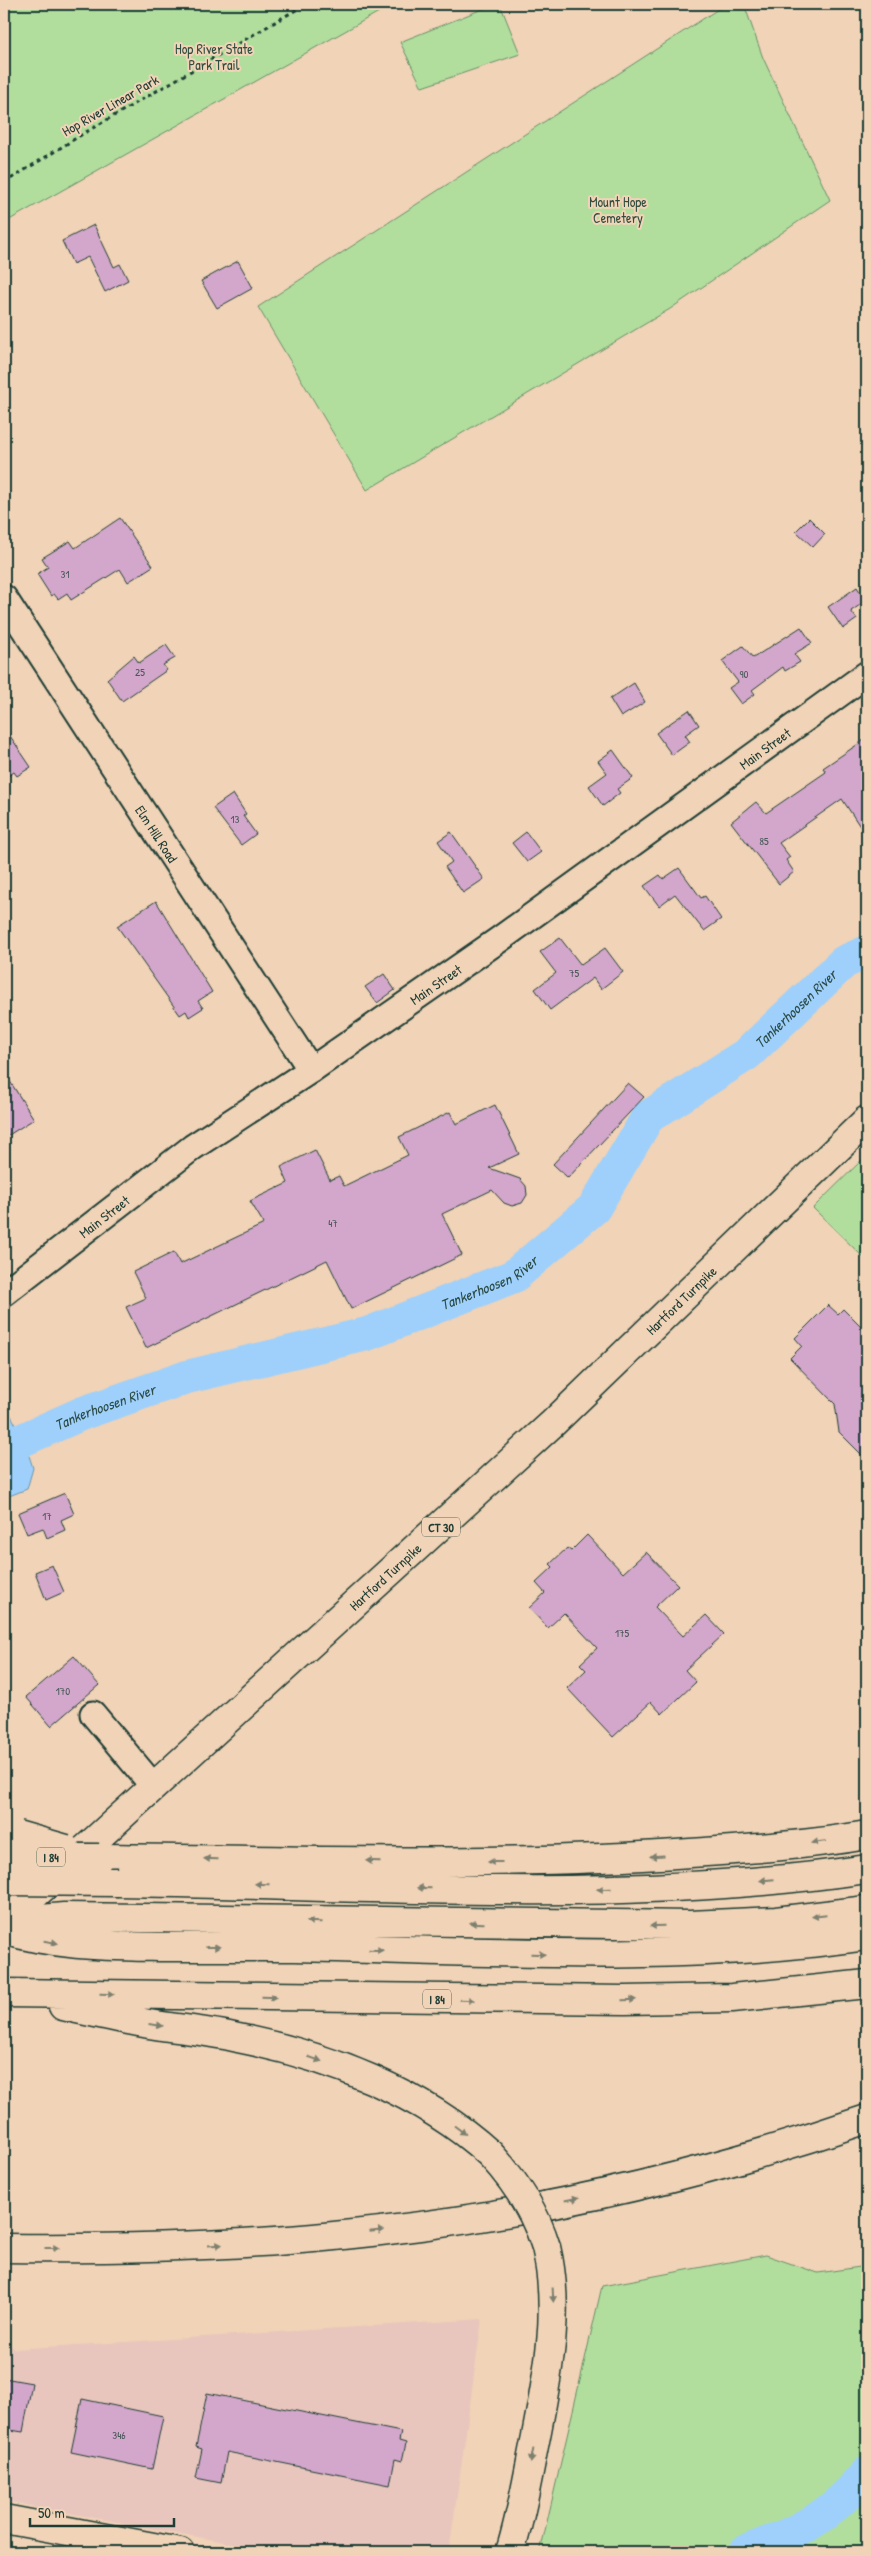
<svg xmlns="http://www.w3.org/2000/svg" width="871" height="2556" viewBox="0 0 871 2556" font-family="'Patrick Hand',sans-serif">
<rect width="100%" height="100%" fill="#f1d3b7"/>
<filter id="ink" filterUnits="userSpaceOnUse"><feTurbulence type="fractalNoise" baseFrequency=".02" numOctaves="2"/><feDisplacementMap in="SourceGraphic" scale="10" xChannelSelector="R" yChannelSelector="G"/><feConvolveMatrix kernelMatrix="1 2 1 2 8 2 1 2 1" color-interpolation-filters="sRGB"/></filter>
<g filter="url(#ink)">
<path fill="#e8c6bd" d="M482,2319L449,2552H278L4,2501V2343L15,2349Z"/>
<path fill="#b1de9d" stroke="#688e68" d="M4,4H393L4,223Z
M495,4H500L520,54L422,87L400,42Z
M726,4H744L763,58L830,200L670,309L367,490L258,307Z
M867,1155V1261L813,1208Z
M766,2255L818,2273L867,2266V2552H540L602,2286Z"/>
<path fill="#9ed0fb" stroke="#6b95ab" d="M4,1406H6L24,1440L33,1468L27,1489L4,1498Z"/>
<g fill="none" stroke-linecap="round" stroke-linejoin="round">
<g stroke="#9ed0fb" stroke-width="34">
<path id="s1" d="M4,1448L83,1413L187,1377L367,1334L514,1276L594,1208L648,1117L747,1054L844,962L867,952"/>
<path d="M745,2552C801,2531 827,2520 867,2473"/>
</g>
</g>
<path fill="#d3a7cb" stroke="#1f3d34" d="M94,225L114,267L120,264L128,280L105,292L88,257L73,264L62,241Z
M238,261L253,288L217,308L201,281Z
M120,518L153,566L128,582L120,569L71,600L67,593L58,599L54,594L51,596L37,574L48,567L42,558L70,541L75,548Z
M809,518L825,534L813,547L796,531Z
M857,587L866,601L851,611L857,619L843,629L828,607Z
M801,627L812,643L794,654L800,662L785,671L783,667L752,690L755,694L741,704L729,688L738,682L722,661L743,646L753,658Z
M166,645L175,658L163,665L167,670L122,701L107,679L134,656L139,663Z
M634,683L645,702L621,717L610,699Z
M689,710L699,725L685,735L690,742L672,755L656,733Z
M4,727L31,767L17,776L14,772L4,779Z
M867,738V837L842,799L779,843L790,857L786,860L794,872L779,884L731,822L756,802L766,813L826,772L823,768Z
M613,750L633,778L617,789L620,793L603,806L589,786L607,773L598,761Z
M233,794L246,814L243,816L256,834L241,845L213,808Z
M451,832L484,879L463,893L445,867L452,862L438,841Z
M526,832L541,852L527,862L512,843Z
M679,868L701,898L705,896L721,919L704,931L675,894L659,906L644,886L660,875L663,879Z
M156,901L212,992L198,1001L203,1008L189,1017L186,1011L180,1015L117,926Z
M560,938L581,965L605,948L623,972L601,989L593,978L550,1010L535,989L556,973L540,952Z
M384,974L395,990L377,1003L365,987Z
M4,1072L34,1119L4,1138Z
M628,1083L644,1097L568,1178L553,1164Z
M495,1105L519,1154L489,1168L520,1179L526,1186L527,1195L522,1203L512,1206L504,1203L492,1190L442,1214L462,1255L351,1309L327,1260L146,1348L126,1307L146,1298L133,1272L174,1252L180,1264L264,1224L250,1201L288,1183L281,1167L315,1150L330,1180L339,1176L344,1186L408,1155L399,1137L450,1112L456,1124Z
M828,1305L838,1314L843,1309L867,1333V1460L839,1432L835,1404L790,1358L802,1346L795,1338Z
M65,1493L74,1514L61,1520L65,1530L47,1538L43,1528L27,1534L18,1513Z
M587,1535L623,1573L646,1552L678,1585L655,1607L683,1636L706,1615L724,1634L685,1670L696,1682L662,1714L651,1702L613,1737L567,1688L586,1670L580,1664L597,1648L564,1613L548,1628L529,1608L545,1593L536,1583L553,1567L550,1564L567,1548L571,1551Z
M52,1565L64,1592L46,1600L35,1572Z
M74,1656L99,1685L51,1726L26,1697Z
M4,2378L32,2383L23,2432L4,2429Z
M207,2393L401,2432L399,2441L406,2443L402,2461L395,2459L390,2485L227,2452L221,2483L196,2478L202,2449L196,2447Z
M82,2399L163,2416L152,2469L71,2452Z"/>
<g fill="none" stroke-linecap="round" stroke-linejoin="round">
<defs>
<g id="minor">
<path id="s2" d="M4,598L311,1070"/>
<path id="s3" d="M4,1293L193,1147L311,1070L500,939L867,674"/>
<path d="M93,1714L154,1787"/>
</g>
<g id="major">
<path id="s4" d="M4,1923L553,1423L867,1120"/>
<path d="M4,2519L180,2552"/>
</g>
<path id="highway" d="M99,1858C296,1860 494,1867 690,1853C750,1849 809,1845 867,1835
M118,1882C366,1885 622,1905 867,1869
M4,1926L30,1920L64,1917L690,1925L776,1921L867,1910
M4,1930C55,1946 106,1946 159,1947C204,1947 249,1947 294,1947C485,1951 676,1964 867,1936
M4,1993L625,2000L732,1998L867,1984
M63,2006C92,2012 120,2019 149,2024C179,2029 209,2031 238,2038C328,2056 422,2092 490,2154
M4,2248C114,2249 224,2247 334,2236C514,2219 696,2178 867,2119
M510,2552C522,2514 528,2475 536,2436C548,2373 561,2311 546,2247"/>
</defs>
<use href="#minor" stroke="#1f3d34" stroke-width="29"/>
<use href="#major" stroke="#1f3d34" stroke-width="31"/>
<use href="#highway" stroke="#1f3d34" stroke-width="31"/>
<path stroke="#1f3d34" stroke-width="3" stroke-dasharray="4 4" stroke-linecap="butt" d="M4,183L81,135L306,4"/>
<use href="#minor" stroke="#f1d3b7" stroke-width="25"/>
<use href="#major" stroke="#f1d3b7" stroke-width="28"/>
<use href="#highway" stroke="#f1d3b7" stroke-width="28"/>
<defs>
<path id="highway-bridge" d="M17,1835L66,1849
M4,1857L99,1858
M4,1881L118,1882
M490,2154C516,2182 535,2211 546,2247"/>
</defs>
<use href="#highway-bridge" stroke="#1f3d34" stroke-width="31" stroke-linecap="butt"/>
<use href="#highway-bridge" stroke="#f1d3b7" stroke-width="28"/>
</g>
<defs><path id="oneway-solid" d="M-6-.8H1V-3.2L6.5 0L1 3.2V.8H-6Z" transform="scale(1.25)"/></defs>
<g fill="#7d806f">
<use href="#oneway-solid" transform="translate(819 1842) rotate(172)"/>
<use href="#oneway-solid" transform="translate(657 1856) rotate(176)"/>
<use href="#oneway-solid" transform="translate(211 1859) rotate(-179)"/>
<use href="#oneway-solid" transform="translate(373 1861) rotate(-179)"/>
<use href="#oneway-solid" transform="translate(495 1862) rotate(180)"/>
<use href="#oneway-solid" transform="translate(767 1880) rotate(175)"/>
<use href="#oneway-solid" transform="translate(262 1884) rotate(-179)"/>
<use href="#oneway-solid" transform="translate(424 1888) rotate(-179)"/>
<use href="#oneway-solid" transform="translate(604 1889) rotate(179)"/>
<use href="#oneway-solid" transform="translate(819 1916) rotate(174)"/>
<use href="#oneway-solid" transform="translate(314 1922) rotate(-179)"/>
<use href="#oneway-solid" transform="translate(477 1923) rotate(-179)"/>
<use href="#oneway-solid" transform="translate(657 1926) rotate(179)"/>
<use href="#oneway-solid" transform="translate(51 1942) rotate(10)"/>
<use href="#oneway-solid" transform="translate(213 1947)"/>
<use href="#oneway-solid" transform="translate(376 1950) rotate(2)"/>
<use href="#oneway-solid" transform="translate(538 1954) rotate(1)"/>
<use href="#oneway-solid" transform="translate(107 1994) rotate(1)"/>
<use href="#oneway-solid" transform="translate(269 1997) rotate(1)"/>
<use href="#oneway-solid" transform="translate(467 2000) rotate(1)"/>
<use href="#oneway-solid" transform="translate(629 2000) rotate(-1)"/>
<use href="#oneway-solid" transform="translate(156 2025) rotate(7)"/>
<use href="#oneway-solid" transform="translate(315 2059) rotate(19)"/>
<use href="#oneway-solid" transform="translate(460 2130) rotate(37)"/>
<use href="#oneway-solid" transform="translate(572 2199) rotate(-12)"/>
<use href="#oneway-solid" transform="translate(377 2231) rotate(-6)"/>
<use href="#oneway-solid" transform="translate(215 2245) rotate(-3)"/>
<use href="#oneway-solid" transform="translate(52 2248)"/>
<use href="#oneway-solid" transform="translate(553 2295) rotate(87)"/>
<use href="#oneway-solid" transform="translate(532 2456) rotate(101)"/>
</g>
</g>
<g text-anchor="middle" dominant-baseline="central" stroke-width="4" stroke-linejoin="round" paint-order="stroke">
<g font-size="11" fill="#4c585a">
<text x="65" y="574">31</text>
<text x="140" y="672">25</text>
<text x="744" y="674">90</text>
<text x="235" y="819">13</text>
<text x="764" y="841">85</text>
<text x="574" y="973">75</text>
<text x="333" y="1223">47</text>
<text x="47" y="1516">17</text>
<text x="622" y="1633">175</text>
<text x="63" y="1691">170</text>
<text x="119" y="2435">346</text>
</g>
<g fill="#f1d3b7" stroke="#5e6a5b" stroke-width="1">
<rect x="422" y="1517.5" width="38" height="19" rx="4"/>
<rect x="37" y="1847.5" width="28" height="19" rx="4"/>
<rect x="423" y="1989.5" width="28" height="19" rx="4"/>
</g>
<g font-size="12" font-weight="bold" fill="#1f3d34">
<text x="441" y="1527">CT 30</text>
<text x="51" y="1857">I 84</text>
<text x="437" y="1999">I 84</text>
</g>
<g font-size="14" fill="#2e4d3e" stroke="#f1d3b7">
<text x="214" y="48">Hop River State<tspan x="214" dy="16">Park Trail</tspan></text>
<text x="618" y="201">Mount Hope<tspan x="618" dy="16">Cemetery</tspan></text>
</g>
<g font-size="14" fill="#1f3d34" stroke="#f1d3b7">
<text transform="translate(110 105) rotate(-30)">Hop River Linear Park</text>
<text stroke="none"><textPath href="#s3" startOffset="936">Main Street</textPath></text>
<text stroke="none"><textPath href="#s2" startOffset="281">Elm Hill Road</textPath></text>
<text stroke="none"><textPath href="#s3" startOffset="531">Main Street</textPath></text>
<text stroke="none"><textPath href="#s3" startOffset="126">Main Street</textPath></text>
<text stroke="none"><textPath href="#s4" startOffset="920">Hartford Turnpike</textPath></text>
<text stroke="none"><textPath href="#s4" startOffset="515">Hartford Turnpike</textPath></text>
</g>
<g font-size="15" font-style="italic" fill="#2c4c48" stroke="#f1d3b7">
<text stroke="none"><textPath href="#s1" startOffset="934">Tankerhoosen River</textPath></text>
<text stroke="none"><textPath href="#s1" startOffset="514">Tankerhoosen River</textPath></text>
<text stroke="none"><textPath href="#s1" startOffset="109">Tankerhoosen River</textPath></text>
</g>
</g>
<rect width="871" height="2556" fill="none" stroke="#f1d3b7" stroke-width="20"/>
<rect x="10" y="10" width="851" height="2536" fill="none" stroke="#1f3d34" stroke-width="2" filter="url(#ink)"/>
<path d="M30 2518v8h144v-8" fill="none" stroke="#1f3d34" stroke-width="2.5"/>
<text x="38" y="2518" font-size="15" fill="#1f3d34" stroke="#f1d3b7" stroke-width="4" paint-order="stroke">50 m</text>
</svg>
